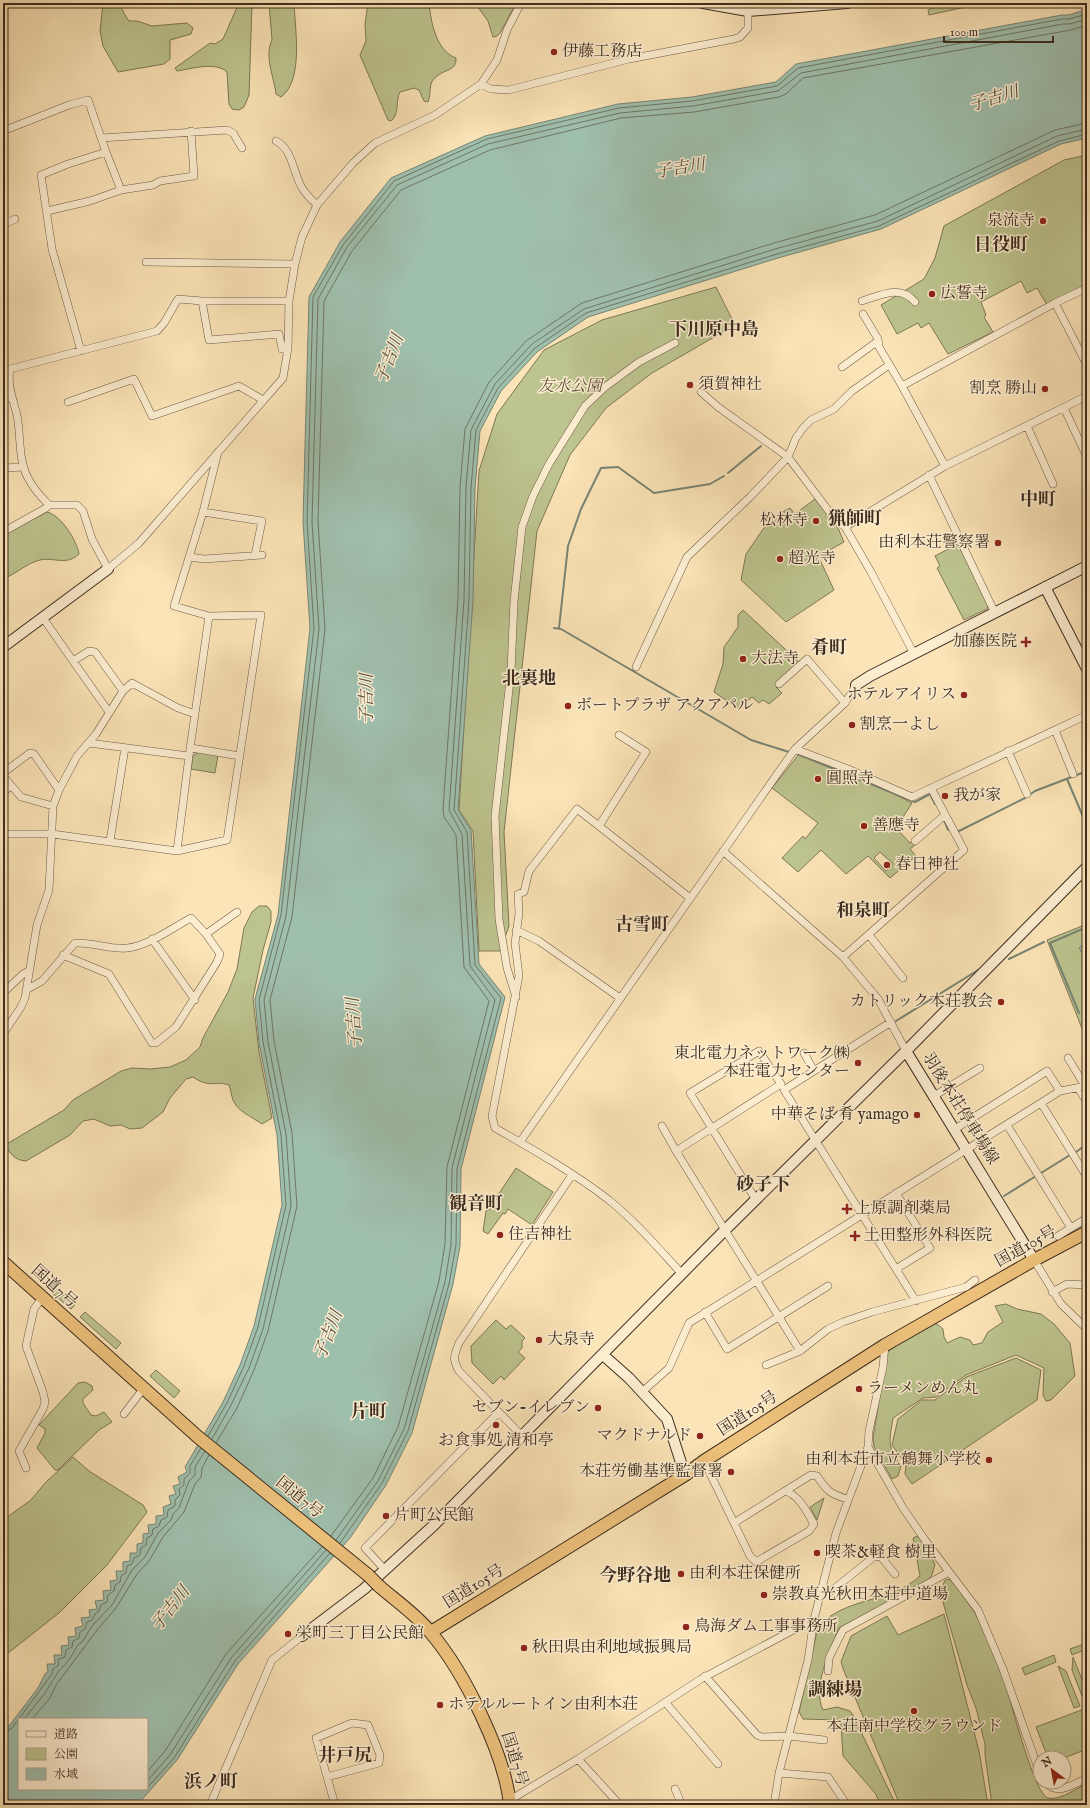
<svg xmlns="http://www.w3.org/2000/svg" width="1090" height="1808" viewBox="0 0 1090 1808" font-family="'IM FELL English','Noto Serif JP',serif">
<rect width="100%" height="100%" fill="#fbe4b7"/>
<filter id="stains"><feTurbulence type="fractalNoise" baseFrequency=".005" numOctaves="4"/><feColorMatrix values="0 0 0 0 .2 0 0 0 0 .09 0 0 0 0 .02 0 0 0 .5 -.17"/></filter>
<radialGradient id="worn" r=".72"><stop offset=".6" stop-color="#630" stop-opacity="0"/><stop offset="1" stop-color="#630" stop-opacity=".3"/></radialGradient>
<path fill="#bdc48f" stroke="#7e7857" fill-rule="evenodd" d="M105,3C124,3 120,9 129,21H137L152,26L187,23L193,28L191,34L170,40V59L164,64L118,72L103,46L100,31L103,4Z
M239,3L252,4L249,95L244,107L239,110L232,109L229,104L227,72C215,61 191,69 177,71L175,68L210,43L215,44L223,39Z
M269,3H294C295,29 304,80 281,97L276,94C274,77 264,56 272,40Z
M368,3H429C431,22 436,51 456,58C457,71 445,69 437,76C427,83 432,93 428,102L424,101L419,90L414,88L400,92C395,101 400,114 391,121L388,120L360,55L366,41L365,24Z
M475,3H516L500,33L497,36L493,37L488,21Z
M944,3H984L929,15L928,10Z
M1087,155V286L1047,305L1037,288L1027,293L1021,281L981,302L986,315L984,317L993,332L948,354L929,323L921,328L918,323L897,334L881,305L924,279L935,258L944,226L1064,160Z
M716,287L735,325L652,373L606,408L570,455L537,531L504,832L509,926L500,951H479L473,831L459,810L479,471L497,414L544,350L602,320Z
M815,499L838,528L844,542L826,552L820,560L834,590L786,622L741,580L746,554L755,541L770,519L790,508L795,514Z
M47,512C61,515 77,541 79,554C67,566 54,557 40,560C27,563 16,574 3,579V535Z
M958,544L988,606L987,609L964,620L937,568L940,566L935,556Z
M743,610L800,663L776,687L782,693L769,704L763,700L759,703L752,697L739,709L714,692L723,664L724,647L738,627V615Z
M199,752L218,755L215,773L191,769L193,756Z
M799,754L854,774L912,803L896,828L910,843L912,841L915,845L910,849L916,856L890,878L868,856L846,874L821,850L798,872L782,858L803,836L805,839L818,823L772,788ZM880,852L892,863V865L886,871L874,858Z
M259,906H267L271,911V922L263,950L253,998L259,1052L272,1118L262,1124C252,1117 237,1111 233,1100C231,1095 231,1090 229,1085C213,1080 211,1089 193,1077L186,1079L170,1098L163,1112L142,1128L130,1129L121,1125L110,1126L94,1119L83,1121L70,1135L26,1161C14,1160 11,1154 5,1145L64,1110L73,1100L121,1071L132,1068L150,1069L170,1067L186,1060L200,1047L203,1038L228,992L237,969L244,928L252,912Z
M1087,924V1041L1047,940Z
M516,1168L553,1192L532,1225L508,1209L505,1214L503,1213L488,1234L483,1231L486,1211L499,1205L496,1198Z
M55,1288L75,1305L71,1309L51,1292Z
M1006,1304L1017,1309L1041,1314L1054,1324L1070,1343L1075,1376L1051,1400L1046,1401L1043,1395L1044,1368L1016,1355L966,1375L936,1397L923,1398L893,1418C889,1443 887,1445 901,1466L898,1476L892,1479L874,1447L873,1438L887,1352L930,1323L937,1324L943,1329L944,1337L947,1343L960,1337L970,1340L973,1345L982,1343L988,1332L1003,1322L995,1306Z
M85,1312L121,1343L116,1349L80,1317Z
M496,1320L506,1329L511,1325L525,1338L522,1341V1348L518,1352L525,1358L504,1380L501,1376L493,1384L472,1363L471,1346Z
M1016,1358L1041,1370L1037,1400L912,1484L905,1474L906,1465L892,1445L898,1419L922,1400H935L966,1377Z
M156,1370L180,1391L174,1398L150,1376Z
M85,1382L92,1386L93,1390L83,1399V1403L91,1415L96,1416L104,1412L112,1422L99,1430L58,1470H55L37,1448L45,1433V1429L39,1425L78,1383Z
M73,1457L89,1471L143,1505L147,1512L107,1565L59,1613L3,1657V1520L31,1500L45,1483Z
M824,1498L817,1520L810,1507Z
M917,1536L922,1541L935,1564L932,1575L926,1582L839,1628C830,1650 812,1687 823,1710L837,1707L850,1711L853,1715L896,1805H881L875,1793L843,1756L841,1723L837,1720L803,1719L799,1712L818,1627C844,1597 891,1603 920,1576L913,1538Z
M950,1579C974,1606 988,1635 1000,1668C1008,1688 1033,1794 1048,1798C1060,1801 1077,1788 1087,1783V1805H992L985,1755V1744L976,1708L967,1685L944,1606L941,1590L945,1580Z
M944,1614L979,1751L988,1805H900L844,1671L841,1662L851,1636L887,1616L898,1635Z
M1087,1643V1649L1072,1655L1070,1649Z
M1054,1655L1056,1662L1025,1675L1022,1668Z
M1073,1657L1087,1692V1703L1085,1704L1072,1670Z
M1058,1666L1066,1671L1080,1706L1074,1708Z
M1087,1708V1749L1064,1758H1048L1036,1727Z"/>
<path fill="#9fbfad" stroke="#788474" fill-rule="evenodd" d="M1087,9V138L1061,144L881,229L778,258L588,317L537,352L501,391L480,431L475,488L473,600L458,810L471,830L479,964L505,997L461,1169L460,1246L453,1284L412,1433L386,1485L350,1538L238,1664L177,1760L137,1805H3V1730L9,1726L38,1688L45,1674L48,1672L47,1664H55L54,1655H62L61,1646L69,1645L68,1637L76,1636L75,1628L83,1626L81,1618L90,1617L89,1610L97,1609L95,1601L104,1600L103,1591L111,1590L110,1581L117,1580L116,1571H123V1562L130,1561V1553H137V1544L143,1543V1534L149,1533L148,1525L156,1524V1516L164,1515L163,1507L171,1504L169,1496L176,1494L173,1486L180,1484L178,1477L187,1472L185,1467L223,1402L240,1365L254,1326L282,1205L277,1135L259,1043L255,999L278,915L310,628L303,522L309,297L340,242L391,178L485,136L618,104L692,97L776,82L796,64L1062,15H1069ZM19,1719H147V1789H19Z
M1087,942V955L1082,953L1079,948Z"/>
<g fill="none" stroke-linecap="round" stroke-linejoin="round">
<path stroke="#6e7666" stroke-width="1" d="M208,1436L227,1403L244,1366L258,1327L286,1205L281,1135L263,1042L259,1000L281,915L314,628L307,522L313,297L343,245L394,181L487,139L619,108L692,101L777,86L798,68L1062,19H1069L1087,14
M212,1439L231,1405L249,1368L263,1329L291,1206L286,1134L268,1042L264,1000L286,916L319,629L312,522L318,299L347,247L397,185L488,144L620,113L693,106L778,91L801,73L1063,24H1070L1087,19
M216,1443L237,1408L254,1370L268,1331L297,1206L292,1133L274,1041L270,1000L292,917L325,629L318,521L324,301L352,251L401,190L490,150L621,118L694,112L779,97L786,94L803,78L1071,30L1087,25
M331,1536L373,1478L398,1427L439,1281L445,1244L447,1167L489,1001L464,967L456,835L444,817L443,809L458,599L460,487L465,429L489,382L526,341L582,303L774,243L875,215L1055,130L1087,123
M336,1540L378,1481L404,1429L445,1282L451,1245L452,1168L495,1000L470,966L462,834L449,810L464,600L466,487L471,430L495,384L532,344L584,309L775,249L878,221L1057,136L1087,129
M340,1543L382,1483L408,1431L449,1284L456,1245L457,1169L501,998L475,965L467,832L454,810L469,600L471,488L476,430L498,388L535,348L586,313L777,254L879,226L1059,141L1087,134
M24,1719L45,1693L58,1672L69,1660L78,1645L83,1641L92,1626L112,1605L132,1570L145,1557L158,1533L171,1520L173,1514L179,1508L189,1481L195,1475V1467L205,1451
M32,1719L50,1698L56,1685L97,1630L116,1608L137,1574L149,1561L163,1537L184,1512L195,1484L201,1477L202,1468L209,1455
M3,1733L12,1728L52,1674L53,1669L58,1666L59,1659L65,1657L66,1650L72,1647L73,1641L79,1638L80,1632L85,1629L87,1622L92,1620L95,1614L99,1611L101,1605L107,1602L108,1595L114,1591L115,1585L120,1582L121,1576L126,1573L127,1566L132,1564L134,1558L140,1555L141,1548L146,1545L147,1538L152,1535L153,1529L159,1526L161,1520L167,1517L168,1510L175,1506V1500L180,1495L179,1489L184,1485V1479L190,1473V1466L201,1448
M147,1772L165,1751L226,1654L322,1547
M147,1781L170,1755L231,1658L326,1550
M147,1788L174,1758L235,1661L330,1553"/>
<path stroke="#788474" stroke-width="2" d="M728,473L761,446
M554,628L561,629L751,740L789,752
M559,628L568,546L581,509L601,468L618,467L654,493L710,484L724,476
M795,753L915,802L930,794L935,804
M1067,779L1087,826
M944,820L948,830
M959,831L1025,798L1035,791L1087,771
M1009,959L1044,942
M1079,1013L1050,943L1087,927
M896,1021L983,967
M1076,1152L1087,1144
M1041,1173L1070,1155
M1004,1196L1036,1176"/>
<defs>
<path id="street" d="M481,84L491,89L509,90L629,59L734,39L740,37L748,28V11
M3,131L69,105L88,100L106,152L68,164L41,175L52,249L81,351
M101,138L227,130L233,133L242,148
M276,141C292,149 293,171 301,186C305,194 311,199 317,205
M106,152L121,190
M47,211L90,201L121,190L153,185L160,181L194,176L191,131
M3,225L15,219
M146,262L295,264
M202,301L209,340L279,334L282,349L288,348
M289,301H202L178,299L164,323L157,331L10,369C7,385 13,399 17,415C21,435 18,460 28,478C33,488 41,497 49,505H77L83,511L92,539L108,569L139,543L283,378L288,348L289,301L295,264L302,237L317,205L353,163L375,143L435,115L481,84L497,60L507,30L521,3
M862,301C881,295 900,284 915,302
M1055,303L1087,365
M863,314L878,339L879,347L902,386L945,466
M842,367L878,341
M902,386L1055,303L1087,288
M701,392L718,407L788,457L834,518L845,527L871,572L914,654
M3,398H11
M68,402L134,379L152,416L239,386L263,400
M1064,408L1087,457
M1027,426L1053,484
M3,468L24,467
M929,475L995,613
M203,512L262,521L255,555
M845,527L945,466L1087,396
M3,532L46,508L49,505
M190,557L204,559L262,555
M43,618L73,661L89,651L95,652L123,691
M73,661L109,712
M636,667L687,557L750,497L788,457L796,438L803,428L811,420L834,409L852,391L889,365
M779,684L807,659L845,703
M1055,730L1073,774
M619,735L646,752L599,826L690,898
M89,743L189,756L209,616L174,606L203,512L218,452
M191,748L240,756
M795,749L848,769L912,797L1087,715
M1008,751L1027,794
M3,773L30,753L34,754L59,790
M3,776L21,797L53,806
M3,792L11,786
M599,826L577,809L529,871L524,892L518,894L519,913L515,943L519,976L492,1116L495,1128C534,1150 574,1173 609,1200C636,1222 659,1249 682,1274
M3,834H52L177,851L227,840L261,615L209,616
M110,841L125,748
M915,841L945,815
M177,851L189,756
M723,851L843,957L878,999L906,1051
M516,930L539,941L620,998
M869,935L903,978
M152,939L195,1000
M63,955L109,974L152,1043H156L176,1027L217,962L220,954L206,934
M843,957L964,850L931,788
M26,990L42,981L75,943C93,942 110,950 127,948C146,947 174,927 191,918L206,934L237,912
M3,993L23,974L30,970
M516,997L507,968L499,919L495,816L511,671L514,601L522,527L533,496L549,464L585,406L605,387L639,362L675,343
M891,1022L784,1090L916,1301
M3,1034L21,1007L25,998L37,925L49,890L53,806L59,790L77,756L96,734L123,691L132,683L178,708L195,714
M804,1053L814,1071
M1068,1058L1085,1086
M1078,1088L1087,1102
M934,1096L980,1068
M1041,1103L1087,1177
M1007,1125L1071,1228
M662,1126L676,1151L781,1084L759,1051L690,1093L756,1200
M955,1129L1047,1071L1060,1091
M520,1142L780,770L795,749L845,703L856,685
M676,1151L800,1351
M896,1193L930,1248L896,1269
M1058,1236L1087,1218
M1034,1260L1061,1304L1087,1329
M1052,1292L1067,1284L1087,1285
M705,1312L727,1349L828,1286
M766,1365L800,1351L828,1329L843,1322L872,1312L966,1287L975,1280
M642,1392L669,1368L689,1323L1060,1091L1087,1086
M124,1414L143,1389
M522,1436L459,1371C452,1359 454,1356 459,1343L572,1175
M868,1447L903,1508L925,1540L978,1610L1003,1669L1040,1774
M704,1461L750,1556L756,1562L809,1531L814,1524C807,1512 799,1495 785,1491L734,1523
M26,1468L19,1451L43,1409L45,1402L43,1392L26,1346L34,1309L42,1298
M785,1491L811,1475L817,1476C827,1491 830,1494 847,1499
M385,1570L365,1548L498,1413
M821,1593L830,1592L875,1556L881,1557L895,1574
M828,1671L829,1658L843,1630L949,1572
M705,1676L757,1735L762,1737L789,1736L824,1740
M665,1702L718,1764
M578,1759L620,1805
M779,1773L828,1777L847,1805
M327,1777L379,1763L380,1755L368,1725L352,1723L316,1738L335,1805
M1044,1782C1058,1796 1072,1785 1087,1778
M675,1789L682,1805
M510,1800L578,1759L701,1679L814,1619
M210,1805L272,1660L302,1636
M774,1805L779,1773L808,1660L814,1619L836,1533L868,1447L869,1431L883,1367L885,1345"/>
<path id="secondary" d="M703,3L748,11L847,3
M1045,587L1087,669
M3,647L108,569
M856,685L870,676L1087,566
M906,1051L1034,1260
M603,1355L629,1378L667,1419L685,1475
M302,1636L364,1589L434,1525L724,1231L906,1051L1087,867"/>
<path id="highway" d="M3,1262L198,1437L368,1575
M379,1586C396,1601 417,1615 431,1633C464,1672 505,1754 510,1805
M431,1632L685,1475L704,1461L885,1345L1034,1260L1087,1232"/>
</defs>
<use href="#street" stroke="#6d5a45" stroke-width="8"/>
<use href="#secondary" stroke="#3e2c1f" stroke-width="12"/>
<use href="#highway" stroke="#3e2c1f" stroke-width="14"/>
<use href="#street" stroke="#fcedd0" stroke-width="7"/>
<use href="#secondary" stroke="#fcedd0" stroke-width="10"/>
<use href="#highway" stroke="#eec27c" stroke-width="12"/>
<defs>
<path id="highway-bridge" d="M368,1575L379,1586"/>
</defs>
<use href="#highway-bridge" stroke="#3e2c1f" stroke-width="14" stroke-linecap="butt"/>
<use href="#highway-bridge" stroke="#eec27c" stroke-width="12"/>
</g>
<g fill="#8f2418" stroke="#fcedd0" stroke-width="1.5">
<circle cx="554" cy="52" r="4"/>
<circle cx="1043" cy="221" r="4"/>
<circle cx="932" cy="294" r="4"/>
<circle cx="690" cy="385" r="4"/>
<circle cx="1045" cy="389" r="4"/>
<circle cx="816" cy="521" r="4"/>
<circle cx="998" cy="543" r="4"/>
<circle cx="780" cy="559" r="4"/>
<path d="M1024 636h4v4h4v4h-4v4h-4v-4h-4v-4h4z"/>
<circle cx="743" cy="659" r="4"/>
<circle cx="964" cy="695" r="4"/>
<circle cx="568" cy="706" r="4"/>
<circle cx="852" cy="725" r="4"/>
<circle cx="818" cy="779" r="4"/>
<circle cx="945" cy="796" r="4"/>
<circle cx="864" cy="826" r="4"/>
<circle cx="887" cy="865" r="4"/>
<circle cx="1001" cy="1002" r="4"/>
<circle cx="858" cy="1063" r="4"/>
<circle cx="917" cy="1115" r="4"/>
<path d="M845 1203h4v4h4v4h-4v4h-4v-4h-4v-4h4z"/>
<circle cx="500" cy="1235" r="4"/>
<path d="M853 1230h4v4h4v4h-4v4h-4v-4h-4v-4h4z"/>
<circle cx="539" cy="1340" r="4"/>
<circle cx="859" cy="1389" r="4"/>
<circle cx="598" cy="1408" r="4"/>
<circle cx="496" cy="1425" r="4"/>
<circle cx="700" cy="1436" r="4"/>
<circle cx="989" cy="1460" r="4"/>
<circle cx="731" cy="1472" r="4"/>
<circle cx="386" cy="1516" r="4"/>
<circle cx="817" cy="1553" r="4"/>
<circle cx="681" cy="1574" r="4"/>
<circle cx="764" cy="1595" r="4"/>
<circle cx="686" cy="1627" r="4"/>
<circle cx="288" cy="1634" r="4"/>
<circle cx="524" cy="1648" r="4"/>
<circle cx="440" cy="1705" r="4"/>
<circle cx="914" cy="1711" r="4"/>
</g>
<g text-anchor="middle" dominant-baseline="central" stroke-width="3" stroke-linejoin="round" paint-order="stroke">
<g font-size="16" fill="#3e2c1f" stroke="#fcedd0" text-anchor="start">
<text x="562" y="52">伊藤工務店</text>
<text x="1035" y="221" text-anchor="end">泉流寺</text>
<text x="940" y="294">広誓寺</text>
<text x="698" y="385">須賀神社</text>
<text x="1037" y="389" text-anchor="end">割烹 勝山</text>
<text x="808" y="521" text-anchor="end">松林寺</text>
<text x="990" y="543" text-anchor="end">由利本荘警察署</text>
<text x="788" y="559">超光寺</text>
<text x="1017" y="642" text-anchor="end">加藤医院</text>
<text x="751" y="659">大法寺</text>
<text x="956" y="695" text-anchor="end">ホテルアイリス</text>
<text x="576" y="706">ボートプラザ アクアパル</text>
<text x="860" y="725">割烹一よし</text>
<text x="826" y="779">圓照寺</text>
<text x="953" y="796">我が家</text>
<text x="872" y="826">善應寺</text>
<text x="895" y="865">春日神社</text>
<text x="993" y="1002" text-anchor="end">カトリック本荘教会</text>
<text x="850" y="1054" text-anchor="end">東北電力ネットワーク㈱<tspan x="850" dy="18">本荘電力センター</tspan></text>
<text x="909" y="1115" text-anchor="end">中華そば 肴 yamago</text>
<text x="855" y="1209">上原調剤薬局</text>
<text x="508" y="1235">住吉神社</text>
<text x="864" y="1236">土田整形外科医院</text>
<text x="547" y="1340">大泉寺</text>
<text x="867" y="1389">ラーメンめん丸</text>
<text x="590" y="1408" text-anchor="end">セブン-イレブン</text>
<text x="692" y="1436" text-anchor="end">マクドナルド</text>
<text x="496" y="1441" text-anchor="middle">お食事処 清和亭</text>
<text x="981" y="1460" text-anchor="end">由利本荘市立鶴舞小学校</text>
<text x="723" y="1472" text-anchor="end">本荘労働基準監督署</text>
<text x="394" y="1516">片町公民館</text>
<text x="825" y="1553">喫茶&amp;軽食 樹里</text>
<text x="689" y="1574">由利本荘保健所</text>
<text x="772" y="1595">崇教真光秋田本荘中道場</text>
<text x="694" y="1627">鳥海ダム工事事務所</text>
<text x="296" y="1634">栄町三丁目公民館</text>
<text x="532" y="1648">秋田県由利地域振興局</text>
<text x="448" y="1705">ホテルルートイン由利本荘</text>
<text x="914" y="1727" text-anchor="middle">本荘南中学校グラウンド</text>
</g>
<g font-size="16" font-style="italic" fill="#5e523b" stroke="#fcedd0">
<text x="570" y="387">友水公園</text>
</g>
<g font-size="16" fill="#3e2c1f" stroke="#fcedd0">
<text transform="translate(960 1109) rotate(58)">羽後本荘停車場線</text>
<text transform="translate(1026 1247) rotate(-29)">国道105号</text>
<text transform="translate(54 1287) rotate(42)">国道7号</text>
<text transform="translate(748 1414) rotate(-33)">国道105号</text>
<text transform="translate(299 1498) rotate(39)">国道7号</text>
<text transform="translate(474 1587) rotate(-32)">国道105号</text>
<text transform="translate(514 1759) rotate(73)">国道7号</text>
</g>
<g font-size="17" font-style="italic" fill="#565142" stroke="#fcedd0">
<text transform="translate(994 99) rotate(-17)">子吉川</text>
<text transform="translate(680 169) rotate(-9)">子吉川</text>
<text transform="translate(390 359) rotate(-69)">子吉川</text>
<text transform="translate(367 699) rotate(-90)">子吉川</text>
<text transform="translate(355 1023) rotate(-94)">子吉川</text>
<text transform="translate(329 1335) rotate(-69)">子吉川</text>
<text transform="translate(171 1609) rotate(-52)">子吉川</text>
</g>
<g font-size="18" font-weight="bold" fill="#3e2c1f" stroke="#fcedd0">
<text x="1001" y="245">日役町</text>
<text x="714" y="330">下川原中島</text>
<text x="1038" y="500">中町</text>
<text x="855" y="519">猟師町</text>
<text x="829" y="648">肴町</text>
<text x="529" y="679">北裏地</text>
<text x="863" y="911">和泉町</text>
<text x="642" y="925">古雪町</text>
<text x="763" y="1185">砂子下</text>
<text x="476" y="1204">観音町</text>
<text x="369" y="1412">片町</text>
<text x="635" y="1576">今野谷地</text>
<text x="835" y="1690">調練場</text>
<text x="345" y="1756">井戸尻</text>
<text x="211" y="1782">浜ノ町</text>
</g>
</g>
<rect width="1090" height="1808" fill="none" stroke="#fbe4b7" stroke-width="16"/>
<rect x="4" y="4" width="1082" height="1800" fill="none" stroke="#3e2c1f" stroke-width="2"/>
<rect x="8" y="8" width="1074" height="1792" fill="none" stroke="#3e2c1f"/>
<rect x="18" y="1718" width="130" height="72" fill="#fcedd0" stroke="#b0a089"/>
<rect x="26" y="1731" width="20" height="6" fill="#fcedd0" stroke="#b0a089"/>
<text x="54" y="1738" font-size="12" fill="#3e2c1f">道路</text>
<rect x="26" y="1748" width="20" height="12" fill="#bdc48f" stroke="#b0a089"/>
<text x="54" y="1758" font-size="12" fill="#3e2c1f">公園</text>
<rect x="26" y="1768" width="20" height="12" fill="#9fbfad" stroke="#b0a089"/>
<text x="54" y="1778" font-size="12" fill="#3e2c1f">水域</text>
<g transform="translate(1052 1770) rotate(328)"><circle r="19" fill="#fcedd0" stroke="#b0a089"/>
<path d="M0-3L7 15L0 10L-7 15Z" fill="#8f2418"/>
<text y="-6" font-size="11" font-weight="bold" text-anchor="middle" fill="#3e2c1f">N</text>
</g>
<path d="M944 36v6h109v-6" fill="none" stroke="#3e2c1f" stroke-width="2"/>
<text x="950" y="36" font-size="12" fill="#3e2c1f" stroke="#fcedd0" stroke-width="3" paint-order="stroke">100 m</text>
<rect width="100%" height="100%" filter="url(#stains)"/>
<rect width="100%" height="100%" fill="url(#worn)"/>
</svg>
